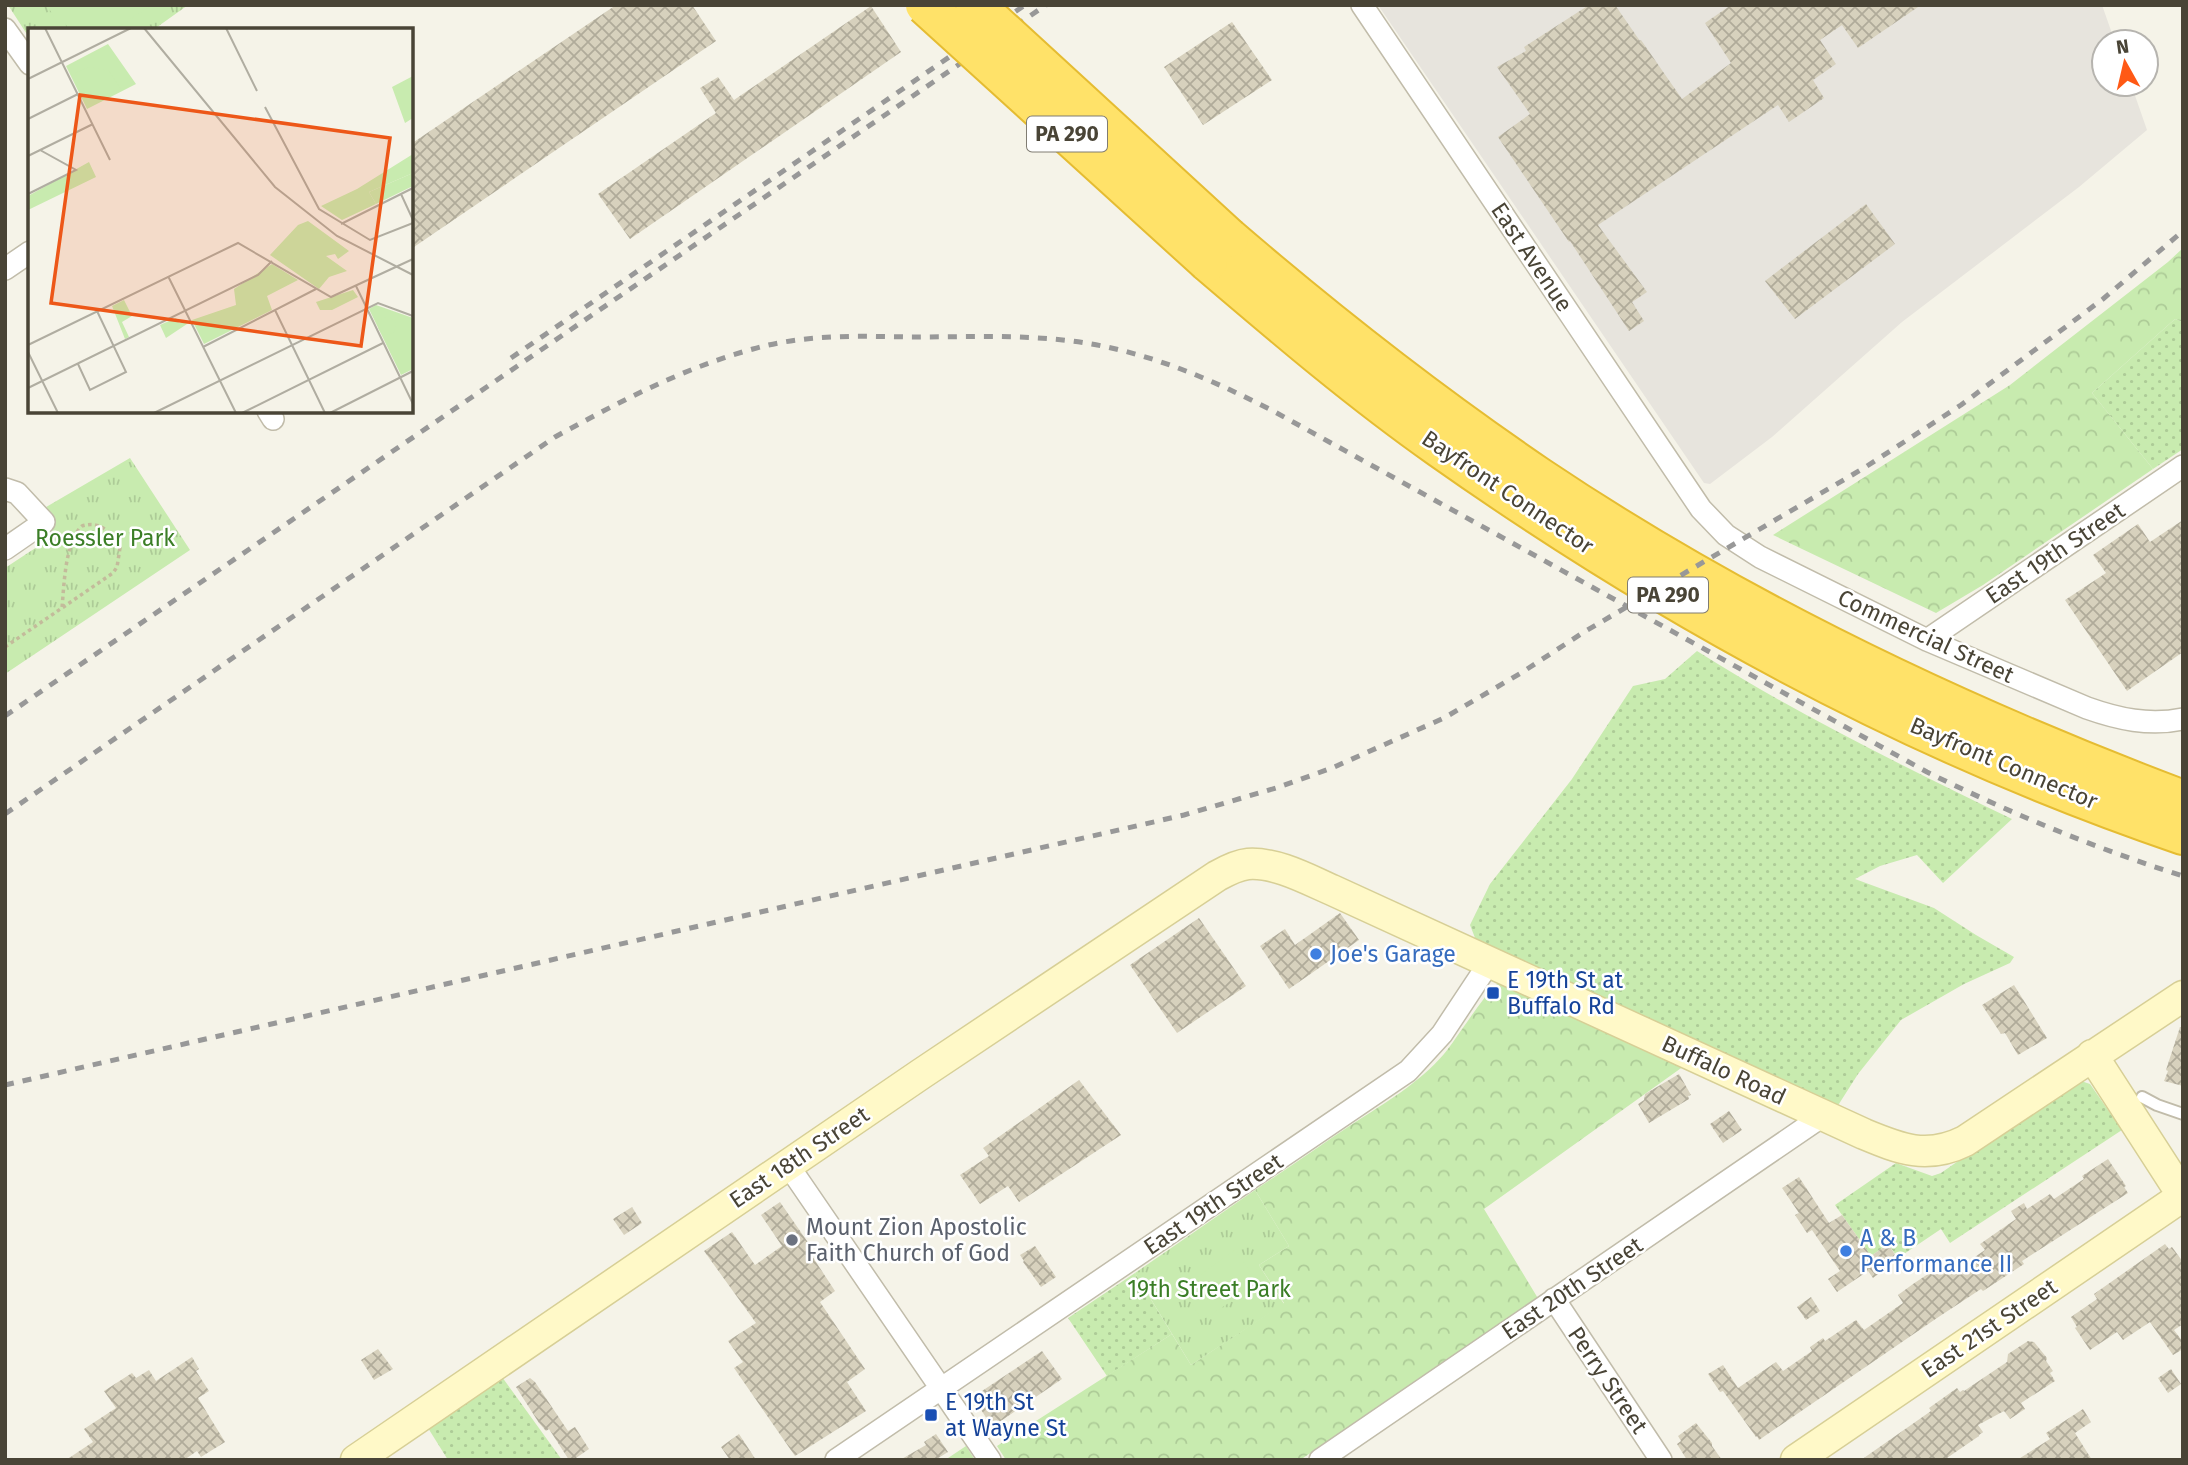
<svg xmlns="http://www.w3.org/2000/svg" width="2188" height="1465" viewBox="0 0 2188 1465" font-family="'Fira Sans',sans-serif">
<defs>
<pattern id="grass-dots" width="8" height="8" patternUnits="userSpaceOnUse" patternTransform="scale(1.75)"><rect width="8" height="8" fill="#c8ebaf"/><path d="M2 2h.1M6 6h.1" fill="none" stroke="#adcb97" stroke-width="1.8" stroke-linecap="round"/></pattern>
<pattern id="forest-crowns" width="20" height="18" patternUnits="userSpaceOnUse" patternTransform="scale(1.75)"><rect width="20" height="18" fill="#c8ebaf"/><path d="M2 6a3 3 0 1 1 6 0M12 15a3 3 0 1 1 6 0" fill="none" stroke="#adcb97"/></pattern>
<pattern id="park-tufts" width="24" height="20" patternUnits="userSpaceOnUse" patternTransform="scale(1.75)"><rect width="24" height="20" fill="#c8ebaf"/><path d="M3 7l-1-3M5 7V3M7 7l1-3M15 17l-1-3M17 17v-4M19 17l1-3" fill="none" stroke="#adcb97"/></pattern>
<pattern id="building-cross-hatch" width="8" height="8" patternUnits="userSpaceOnUse" patternTransform="scale(1.75)"><rect width="8" height="8" fill="#d7d1bd"/><path d="M0 0l8 8M0 8l8-8" fill="none" stroke="#b0ab9a"/></pattern>
</defs>
<rect width="100%" height="100%" fill="#f5f3e8"/>
<path fill="#e7e4dd" d="M1378,5H2102L2115,42H2104V84H2131L2147,130L2079,187L1902,322L1772,437L1710,484L1704,483Z"/>
<path fill="url(#grass-dots)" d="M2175,319L2183,322V449L2153,469L2092,393Z
M1697,651C1798,715 1905,767 2012,819L1943,883L1917,855L1880,866L1855,879L1934,908L1976,935L2014,957L2010,963L1964,984L1901,1020L1858,1074L1837,1107L1477,943L1470,925L1490,884L1572,779L1633,686L1665,679Z
M2078,1080L2090,1084L2122,1130L1950,1243L1941,1229L1898,1258L1888,1244L1871,1256L1835,1205L1896,1163L1932,1176L1941,1173L2073,1081Z
M1135,1273L1172,1334L1107,1376L1068,1318Z
M502,1377L562,1460H448L428,1428Z
M966,1446L975,1460H945Z"/>
<path fill="url(#forest-crowns)" d="M2183,248V322L2175,319L2092,393L2153,469L1983,585L1936,613L1773,535L2010,385L2168,262Z
M1499,983L1684,1066L1484,1209L1539,1300L1300,1460H1006L997,1446L1172,1334L1191,1365L1284,1303L1259,1265L1289,1246L1255,1190C1288,1168 1321,1145 1354,1123C1385,1103 1419,1083 1444,1054C1456,1040 1488,988 1499,983Z"/>
<path fill="url(#park-tufts)" d="M8,5H188L153,30H30V39Z
M130,458L190,550L5,674V568L46,541V533L41,510Z
M1255,1190L1289,1246L1259,1265L1284,1304L1191,1365L1135,1273Z"/>
<path fill="#c8ebaf" d="M47,5H152L114,30H69L65,23L57,22Z
M1235,1250L1259,1284L1202,1320L1182,1288Z"/>
<path fill="url(#building-cross-hatch)" d="M616,5H692L716,41L411,249V144Z
M1589,5H1615L1640,41L1641,40L1682,99L1731,63L1705,23L1731,5H1921L1858,48L1842,25L1820,40L1836,64L1813,80L1824,98L1789,122L1778,105L1598,225L1647,292L1632,302L1644,321L1629,331L1570,241L1569,242L1498,137L1530,114L1497,67L1526,51L1524,47Z
M871,6L901,52L630,239L598,194L716,113L700,88L718,77L734,100Z
M1232,22L1272,80L1203,125L1164,67Z
M1866,204L1895,244L1795,319L1765,281Z
M2183,520V652L2127,691L2065,600L2106,573L2093,555L2138,524L2150,542Z
M1340,913L1359,940L1289,989L1260,946L1285,929L1295,945Z
M1199,918L1246,986L1177,1033L1130,965Z
M2014,985L2047,1038L2018,1055L2005,1033L2001,1034L1982,1005Z
M2180,1027H2183V1086L2164,1081L2168,1071L2166,1070Z
M1679,1074L1691,1095L1688,1096L1689,1099L1649,1123L1638,1104L1644,1100L1645,1094Z
M1079,1080L1121,1135L1019,1202L1008,1186L980,1204L960,1175L989,1156L983,1148Z
M1729,1111L1742,1130L1723,1143L1710,1124Z
M2108,1159L2126,1186L2124,1187L2128,1193L2022,1261L2024,1264L1983,1291L1981,1289L1937,1318L1759,1440L1757,1436L1756,1437L1723,1391L1720,1392L1708,1374L1723,1365L1738,1388L1776,1362L1783,1371L1812,1351L1810,1347L1823,1338L1825,1341L1856,1320L1864,1330L1903,1303L1898,1295L1913,1284L1940,1266L1945,1274L1950,1271L1951,1273L1985,1250L1980,1244L2016,1219L2011,1211L2024,1203L2027,1209L2050,1194L2054,1199L2084,1179L2082,1176Z
M1799,1177L1829,1223L1842,1215L1871,1256L1888,1244L1898,1259L1873,1278L1868,1271L1837,1292L1828,1279L1840,1271L1812,1230L1807,1233L1795,1215L1799,1213L1782,1188Z
M780,1202L816,1254L812,1256L835,1291L820,1302L865,1369L847,1382L866,1411L795,1456L734,1368L743,1362L728,1341L756,1323L704,1251L732,1232L755,1265L782,1246L761,1215Z
M632,1207L642,1223L624,1235L613,1219Z
M2165,1244L2169,1249L2172,1247L2183,1262V1324L2174,1330L2183,1342V1349L2173,1355L2150,1322L2123,1340L2117,1332L2090,1350L2075,1328L2077,1327L2071,1317L2097,1299L2094,1294Z
M1035,1246L1056,1277L1041,1287L1023,1262L1024,1261L1020,1255Z
M1811,1297L1820,1311L1806,1320L1797,1307Z
M2028,1341L2034,1342L2047,1358L2046,1361L2053,1371L2050,1373L2055,1381L2021,1403L2025,1409L2010,1419L2004,1411L1978,1425L1983,1432L1979,1435V1436L1944,1460H1861L1931,1411L1929,1408L1957,1388L1960,1392L1963,1390L1964,1391L2007,1362L2008,1354Z
M378,1349L393,1369L374,1380L361,1360Z
M1042,1351L1062,1379L992,1427L973,1397Z
M192,1357L199,1369L196,1371L209,1391L198,1398L225,1442L201,1457L197,1451L184,1460H66L93,1442L84,1429L116,1408L104,1391L132,1373L136,1378L149,1370L156,1381Z
M2171,1369L2181,1384L2168,1393L2158,1378Z
M530,1378L535,1382L568,1431L575,1427L589,1449L573,1460H569L549,1429L546,1431L539,1423L516,1387Z
M2083,1409L2091,1422L2075,1433L2092,1460H2017L2050,1439L2046,1433Z
M1696,1423L1712,1443V1446L1722,1460H1687L1677,1444L1681,1441L1678,1436Z
M739,1434L756,1460H730L721,1447Z
M936,1434L948,1452L935,1460H900L926,1445L924,1442Z"/>
<g fill="none" stroke-linecap="round" stroke-linejoin="round">
<defs>
<path id="lane" d="M2142,1097L2157,1105L2183,1114"/>
<path id="street" d="M1362,5L1701,509L1726,535L1760,557L1927,640L2087,708C2118,719 2149,726 2183,719
M5,29L30,64
M5,269L30,252
M268,411L273,419
M5,489L17,493L44,522L5,549
M1927,640L2183,466
M788,1165L990,1460
M1554,1299L1661,1460
M836,1460L1408,1071L1442,1034L1489,963
M1320,1460L1824,1115"/>
<path id="secondary" d="M2092,1055L2183,1196
M356,1460L921,1074L1217,876C1226,871 1237,865 1248,864C1276,862 1307,879 1332,890L1864,1134C1900,1149 1927,1160 1965,1141L2183,996
M1796,1460L2183,1196"/>
<path id="highway" d="M1229,238C1328,323 1430,403 1539,477C1740,612 1957,715 2183,800
M1208,262C1283,326 1359,391 1440,448C1668,609 1918,745 2183,835"/>
</defs>
<use href="#lane" stroke="#c1bcaa" stroke-width="14"/>
<use href="#street" stroke="#c1bcaa" stroke-width="24"/>
<use href="#secondary" stroke="#d7cf96" stroke-width="33"/>
<use href="#highway" stroke="#e5bc32" stroke-width="42"/>
<path stroke="#c3bb9b" stroke-width="3.5" stroke-dasharray="3.5 3.5" stroke-linecap="butt" d="M5,647L113,573L117,567L120,548C111,533 101,520 82,526C65,541 64,586 62,608"/>
<use href="#lane" stroke="#fff" stroke-width="10"/>
<use href="#street" stroke="#fff" stroke-width="21"/>
<use href="#secondary" stroke="#fff9c8" stroke-width="30"/>
<use href="#highway" stroke="#ffe269" stroke-width="38"/>
<path stroke="#989898" stroke-width="5" stroke-dasharray="9 9" stroke-linecap="butt" d="M511,358L1025,5
M5,716L1046,5
M5,814L555,437C619,402 683,368 753,349C805,334 859,336 911,337C976,337 1044,333 1107,347C1167,360 1221,384 1275,412L1927,772C2010,813 2094,848 2183,876
M5,1085L1184,815L1276,788L1332,768L1444,718L1521,673L1584,632L1864,468L1961,405L2103,299L2183,231"/>
<defs>
<path id="highway-bridge" d="M925,5L1208,262
M975,5L1229,238"/>
</defs>
<use href="#highway-bridge" stroke="#e5bc32" stroke-width="42" stroke-linecap="butt"/>
<use href="#highway-bridge" stroke="#ffe269" stroke-width="38"/>
</g>
<g fill="#3f7fe0" stroke="#fff" stroke-width="2.5">
<circle cx="1316" cy="954" r="7"/>
<circle cx="1846" cy="1251" r="7"/>
</g>
<g fill="#1a4fb4" stroke="#fff" stroke-width="2.5">
<rect x="1486" y="986" width="14" height="14" rx="3.5"/>
<rect x="924" y="1408" width="14" height="14" rx="3.5"/>
</g>
<circle fill="#6b7280" stroke="#fff" stroke-width="2.5" cx="792" cy="1240" r="7"/>
<g text-anchor="middle" dominant-baseline="central" stroke-width="5" stroke-linejoin="round" paint-order="stroke">
<g fill="#fff" stroke="#807c72" stroke-width="2">
<rect x="1027" y="116.5" width="80" height="35" rx="5"/>
<rect x="1628" y="577.5" width="80" height="35" rx="5"/>
</g>
<g font-size="21" font-weight="bold" fill="#494436">
<text x="1067" y="134">PA 290</text>
<text x="1668" y="595">PA 290</text>
</g>
<g font-size="23" fill="#494436" stroke="#fff">
<text transform="translate(1532 257) rotate(56)">East Avenue</text>
<text transform="translate(1508 492) rotate(34)">Bayfront Connector</text>
<text transform="translate(2055 553) rotate(-34)">East 19th Street</text>
<text transform="translate(1926 636) rotate(25)">Commercial Street</text>
<text transform="translate(2004 763) rotate(23)">Bayfront Connector</text>
<text transform="translate(1724 1070) rotate(25)">Buffalo Road</text>
<text transform="translate(799 1157) rotate(-34)">East 18th Street</text>
<text transform="translate(1213 1204) rotate(-34)">East 19th Street</text>
<text transform="translate(1572 1288) rotate(-34)">East 20th Street</text>
<text transform="translate(1989 1328) rotate(-34)">East 21st Street</text>
<text transform="translate(1608 1380) rotate(56)">Perry Street</text>
</g>
<g font-size="23" fill="#3b7e26" stroke="#fff">
<text x="105" y="538">Roessler Park</text>
<text x="1209" y="1289">19th Street Park</text>
</g>
<g font-size="23" fill="#366cbe" stroke="#fff" text-anchor="start">
<text x="1330" y="954">Joe's Garage</text>
<text x="1860" y="1238">A &amp; B<tspan x="1860" dy="26">Performance II</tspan></text>
</g>
<g font-size="23" fill="#164399" stroke="#fff" text-anchor="start">
<text x="1507" y="980">E 19th St at<tspan x="1507" dy="26">Buffalo Rd</tspan></text>
<text x="945" y="1402">E 19th St<tspan x="945" dy="26">at Wayne St</tspan></text>
</g>
<g font-size="23" fill="#5b616d" stroke="#fff" text-anchor="start">
<text x="806" y="1227">Mount Zion Apostolic<tspan x="806" dy="26">Faith Church of God</tspan></text>
</g>
</g>
<g transform="translate(28 28)">
<rect width="385" height="385" fill="#f5f3e8"/>
<path d="M385,145V158L348,176L341,164ZM280,193L321,223L310,231L307,226L298,228L319,243L301,249L291,261L242,227L270,197ZM325,262L330,269L304,282H292L288,274ZM96,272L104,288L94,294L101,309L97,311L84,278ZM148,290L151,295L162,294L138,310L132,297Z" fill="#c8ebaf"/>
<path d="M385,48V90L377,95L364,59ZM385,126V145L341,164L348,176L314,192L293,178L329,161ZM244,236L270,252L239,268L244,282L176,316L164,292L208,277L206,261Z" fill="#c8ebaf"/>
<path d="M80,16L108,56L59,81L38,38ZM61,134L68,149L0,182V168ZM348,277L385,290V341L373,347L341,281Z" fill="#c8ebaf"/>
<path d="M61,39L81,43L93,61L62,74L47,45ZM350 298a9 9 0 1 1 18 0a9 9 0 1 1-18 0Z" fill="#c8ebaf"/>
<path fill="none" stroke="#b0ada1" stroke-width="2" d="M17,0L82,132M116,0L247,159L309,208L385,247M198,0L229,63M0,51L103,0M237,79L291,181L342,212L385,195M0,91L50,66M0,128L65,96M0,166L48,142L12,122M373,166L385,192M313,196L385,160M140,248L208,385M328,258L385,376M247,282L297,385M0,317L210,215L303,269L385,231M175,319L288,261M0,324L30,385M50,336L62,362L98,344L69,283M0,360L230,247L244,233M126,385L350,275L385,288M214,385L355,315M302,385L385,343"/>
<path fill="#ed5718" fill-opacity="0.15" stroke="#ed5718" stroke-width="3.5" d="M52,67L362,110L333,318L23,275Z"/>
<rect width="385" height="385" fill="none" stroke="#494436" stroke-width="3.5"/>
</g>
<rect width="2188" height="1465" fill="none" stroke="#494436" stroke-width="14"/>
<g transform="translate(2125 63) rotate(352)"><circle r="33" fill="#ffffff" stroke="#b6b4af" stroke-width="2"/>
<path d="M0-5L12 26L0 18L-12 26Z" fill="#ff5915"/>
<text y="-10" font-size="19" font-weight="bold" text-anchor="middle" fill="#494436">N</text>
</g>
</svg>
